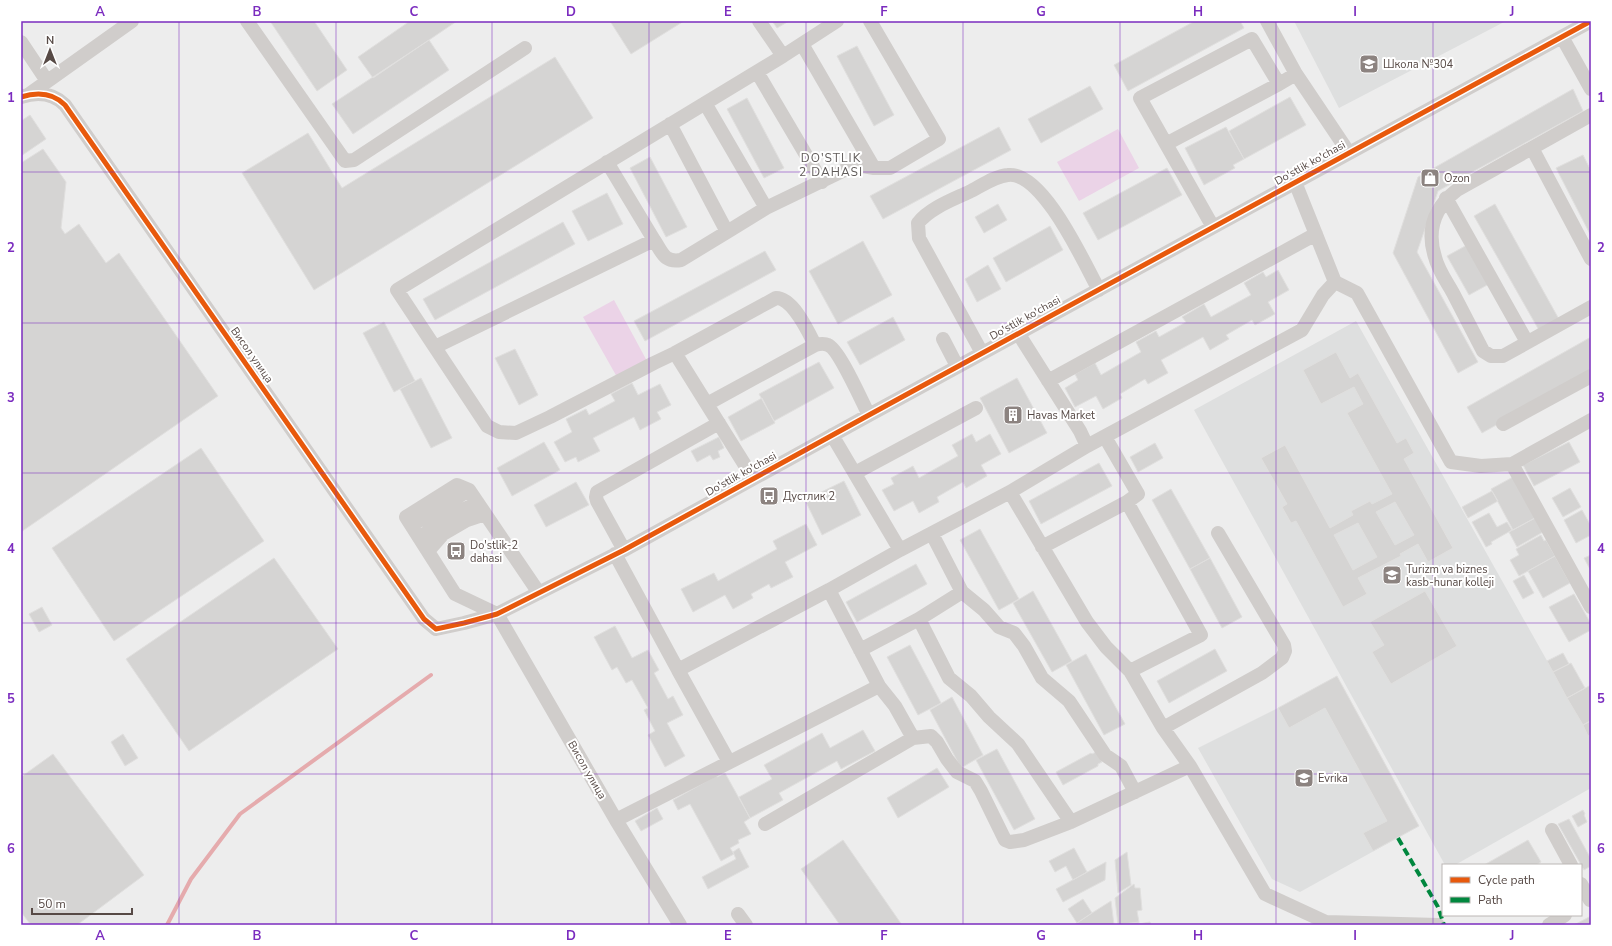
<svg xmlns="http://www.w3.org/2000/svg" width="1612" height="946" viewBox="0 0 1612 946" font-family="'Nunito Sans',sans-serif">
<rect width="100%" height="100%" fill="#ededed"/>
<path fill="#dedfdf" d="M1294,21H1506L1339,108Z
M1356,321L1591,739V788L1455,865H1445L1194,410Z
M1337,676L1419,826L1300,892L1272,879L1198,748L1278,708Z"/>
<path fill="#ebd3e7" d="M1118,129L1139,168L1079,201L1057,162Z
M614,300L647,361L617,377L583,317Z"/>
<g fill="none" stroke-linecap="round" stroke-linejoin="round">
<path stroke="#e5abad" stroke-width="4" d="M167,925L191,879L240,814L431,675"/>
</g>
<path fill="#d5d4d3" stroke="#e0dfde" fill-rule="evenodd" d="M270,21H314L347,70L317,91Z
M410,21H457L373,78L358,57Z
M610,21H684L631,54Z
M772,21H789L777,28Z
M1195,21H1240L1244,28L1128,91L1114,65Z
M429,40L449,70L353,134L332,104Z
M857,46L894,115L874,126L837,56Z
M555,57L593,118L314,290L242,173L308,133L342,188Z
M1090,86L1103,109L1041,143L1028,119Z
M1573,89L1583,111L1438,191L1417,252L1478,362L1458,373L1393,253L1418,177Z
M1290,97L1306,125L1244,159L1229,131Z
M747,98L784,168L764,178L727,109Z
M30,115L46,139L21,156V121Z
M999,127L1011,150L883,219L870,196Z
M1226,127L1244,159L1233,165L1235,168L1204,185L1185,148Z
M43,149L66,182L61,228L65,234L79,224L106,263L119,253L218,396L21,532V163Z
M1583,155L1591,171V236L1556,168Z
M650,157L687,227L666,237L630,168Z
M1167,168L1182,195L1098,240L1083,213Z
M607,193L623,224L588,241L572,211Z
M998,204L1007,220L984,233L975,217Z
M1495,204L1560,321L1540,332L1474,216Z
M563,222L575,244L435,320L423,299Z
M1050,226L1063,250L1006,282L993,258Z
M863,241L892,295L838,324L809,271Z
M1467,245L1489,284L1469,295L1447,256Z
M765,251L776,270L645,341L634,321Z
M988,265L1001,289L977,302L965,279Z
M1278,270L1289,290L1268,302L1275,314L1255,325L1252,320L1226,335L1229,339L1210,350L1203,337L1161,360L1168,373L1148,384L1145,379L1120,394L1122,398L1103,409L1096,396L1075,407L1065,388L1078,380L1075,374L1095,363L1101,375L1141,352L1136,342L1156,331L1159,337L1186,322L1182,317L1204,304L1211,317L1251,295L1244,283L1263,272L1266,277Z
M893,317L905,340L860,365L847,342Z
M384,322L415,381L394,392L363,333Z
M1591,337V372L1482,433L1467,407Z
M515,349L538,395L519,405L495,358Z
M1336,352L1350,378L1358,373L1397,443L1406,438L1414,453L1404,459L1453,548L1428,562L1418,544L1400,554L1401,556L1358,578L1367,594L1343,607L1296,521L1291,523L1282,507L1287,504L1261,458L1285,445L1330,528L1353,515L1351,511L1370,501L1372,504L1392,494L1347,413L1363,404L1354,387L1321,404L1303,370ZM1395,502L1414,535L1395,545L1376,512ZM1358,523L1377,557L1353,570L1334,535Z
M819,362L834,388L774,421L759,394Z
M421,378L452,438L431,448L400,389Z
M1017,378L1047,433L1009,453L980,398Z
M632,383L638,395L660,384L671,405L657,412L661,419L640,430L634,417L593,438L600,451L578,462L576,457L565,462L554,442L572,432L566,419L586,409L589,415L615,401L611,394Z
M762,398L775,423L741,441L728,417Z
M972,434L976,442L990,434L1001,454L981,465L987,476L966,488L963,482L937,497L939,502L919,513L913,501L894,511L882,490L894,484L891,478L913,466L919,478L958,456L952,445Z
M719,437L724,448L718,451L720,457L713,460L710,455L697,462L691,451Z
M544,442L560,470L512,496L497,468Z
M1569,442L1580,462L1534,486L1523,465Z
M1155,443L1163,458L1138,472L1130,457Z
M201,448L264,541L114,641L52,548Z
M1099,463L1112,486L1041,524L1029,501Z
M1513,477L1535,518L1513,530L1491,489Z
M844,481L861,515L822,535L805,500Z
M576,482L589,505L546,527L534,505Z
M1570,488L1581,507L1563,517L1552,498Z
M1171,489L1210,558L1190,569L1152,500Z
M1492,491L1498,501L1468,518L1462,507Z
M1582,510L1591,526V535L1576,543L1564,520Z
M1489,513L1497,527L1507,522L1512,530L1491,542L1492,544L1486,547L1472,522Z
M1535,518L1543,532L1517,547L1509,532Z
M806,524L817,545L785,562L793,577L771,588L769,584L751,594L753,598L733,609L725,595L693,612L681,589L714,573L718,581L777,549L773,541Z
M980,529L1019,599L999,610L960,540Z
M1541,535L1544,541L1546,540L1555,556L1519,576L1510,560L1519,555L1516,549Z
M1591,555V571L1584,558Z
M1555,556L1570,583L1543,598L1528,571Z
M274,558L338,649L189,751L126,659Z
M1210,558L1242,617L1222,628L1190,569Z
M916,564L927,584L857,622L846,602Z
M1524,575L1534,593L1523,599L1513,581Z
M1033,591L1072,661L1052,672L1013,603Z
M1425,591L1457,646L1391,684L1372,652L1384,645L1370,622Z
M1574,594L1591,624V630L1569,642L1549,607Z
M42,607L52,625L39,632L29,614Z
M615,626L632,658L648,650L659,670L654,673L668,699L673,696L683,715L667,723L685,756L665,767L648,735L655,731L644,710L648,708L632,680L626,683L617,667L612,670L594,637Z
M910,645L941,703L918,715L887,657Z
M1215,649L1227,671L1169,703L1157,681Z
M1563,653L1569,664L1553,672L1547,661Z
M1086,654L1125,724L1104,735L1066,665Z
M1571,663L1585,688L1567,698L1553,672Z
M1337,676L1419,826L1373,851L1363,833L1387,821L1325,708L1289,728L1278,708Z
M1591,685V721L1583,725L1567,698Z
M952,697L983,755L961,768L930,710Z
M1590,721L1591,734L1588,736L1583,725Z
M863,730L875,751L841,769L837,761L779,793L783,800L750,818L739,797L772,779L764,765L822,733L830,748Z
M123,734L138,758L125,766L111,742Z
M997,749L1035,819L1014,830L976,760Z
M1096,752L1102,762L1098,764V766L1063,785L1056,772L1091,753L1092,754Z
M53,754L144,875L77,925H31L21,912V777Z
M937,768L949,787L898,818L887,798Z
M725,773L750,818L744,822L751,834L738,840L739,843L730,848L734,854L721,861L690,804L678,810L673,800L716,776L717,777Z
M657,808L663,819L641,831L635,821Z
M1583,810L1585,814L1584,815L1587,822L1578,827L1572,816Z
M1569,819L1591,859L1590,870L1589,867L1584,870L1558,824Z
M843,840L902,925H840L801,869Z
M1528,840L1541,862L1536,865H1484Z
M739,848L749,867L708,889L702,877L736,859L733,852Z
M1074,848L1087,872L1073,880L1066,866L1055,872L1049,861Z
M1127,852L1131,885L1118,893L1115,860Z
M1106,862L1105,880L1063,902L1056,889Z
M1134,884L1135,888H1140L1142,910L1137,911L1139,922L1118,925L1115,898Z
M1083,899L1092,913L1077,923L1068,909Z
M1111,901L1114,925H1074L1092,913Z
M1591,916V925H1574Z
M1139,922L1138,925H1117H1118Z
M1150,922L1151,925H1138L1139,924Z"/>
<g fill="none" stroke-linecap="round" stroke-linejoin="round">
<path stroke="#d0cdcb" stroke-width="14" d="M247,21L345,161L354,160L525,48
M759,21L783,56
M1267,21L1296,74L1349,153
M1562,37L1591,89
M21,42L47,81
M802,44L874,168
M757,72L822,182
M28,95L132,21
M21,97C37,92 53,93 65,105L424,619L436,629L464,623L497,614L624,550L869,415L1591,21
M705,103L766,208
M1591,115L1457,190C1435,207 1426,229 1435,257C1438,270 1447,282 1453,293C1463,312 1473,332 1483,351L1491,356H1503L1591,307
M1166,144L1279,84
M1532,148L1591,259
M1446,198L1527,342
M1213,227L1140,98L1252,39L1279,84L1296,74
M727,232L766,208L853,166L857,165L874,168H890L939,139L870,21
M654,240C662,252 664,263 681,260L727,232L670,124
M1335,282L1357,293L1451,462L1481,466L1512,464L1591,420
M1018,333L1080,431L1087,446
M943,339L957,366
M435,347L654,240L607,162
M675,353L776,298C793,298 808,331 815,345
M982,353L919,238L918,223C930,208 952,200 969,192C981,186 995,176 1008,175C1043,171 1084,263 1099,290
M1048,381L1316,234
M707,404L815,345C819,344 824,343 828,345C839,349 862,402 869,415
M1503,424L1591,376
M832,435L900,550
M1105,437L1138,494L1127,502L1201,635L1130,671L1163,728L1190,766L1265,894L1326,922L1438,925
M1512,464L1591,607
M855,473L976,408
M753,478L675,353L654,363L550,417L516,433L499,432L487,426L397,290L783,56L837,21
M1010,492L1087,622L1106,647L1130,671
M412,525L469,490
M420,538C438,523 456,512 478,503
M1042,547L1127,502
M624,550L597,501L596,497L597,492L719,423
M428,551L443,534L467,520L485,514
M615,554L678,670
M829,590L879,686L895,706L913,738
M962,592L984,610L999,627L1014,633L1024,646L1042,678L1069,701L1105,755L1121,766L1135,792
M497,614L616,820L680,925
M497,614L455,594L406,517L457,485L469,490L539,593
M919,619L949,678L971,696L989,717L1018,744L1071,822
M860,650L919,619L962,592L932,534
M1163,728L1262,673L1282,658L1285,651L1284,645L1218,533
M729,762L678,670L829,590L900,550L1010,492L1087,446L1302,330L1323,295L1335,282L1295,182
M616,820L879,686
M765,824L913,738L931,736L937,742L947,759L957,772L975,781L981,791L1005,840L1010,842L1024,840L1071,822L1190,766
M1552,830L1571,865
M1581,884L1590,900
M738,914L746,925
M1549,925L1565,915"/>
<path stroke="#00873e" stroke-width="4" stroke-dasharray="8 4" stroke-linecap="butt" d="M1398,838L1438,907L1444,925"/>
<defs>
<path id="cycleway" d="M21,97C37,92 53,93 65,105L424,619L436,629L464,623L497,614L624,550L869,415L1591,21"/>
</defs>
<use href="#cycleway" stroke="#fff" stroke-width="8"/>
<use href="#cycleway" stroke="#e8590c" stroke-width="5"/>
</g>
<path fill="none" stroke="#7b2cbf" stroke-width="1" stroke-opacity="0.55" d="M179,21V925M336,21V925M492,21V925M649,21V925M806,21V925M963,21V925M1120,21V925M1276,21V925M1433,21V925M21,172H1591M21,323H1591M21,473H1591M21,623H1591M21,774H1591"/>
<defs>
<symbol id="school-square" viewBox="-11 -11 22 22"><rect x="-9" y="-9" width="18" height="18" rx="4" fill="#8c8380" stroke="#fff"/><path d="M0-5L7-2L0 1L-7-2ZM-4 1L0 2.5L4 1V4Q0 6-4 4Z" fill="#fff"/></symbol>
<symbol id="shop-square" viewBox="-11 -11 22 22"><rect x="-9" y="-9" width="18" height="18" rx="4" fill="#8c8380" stroke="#fff"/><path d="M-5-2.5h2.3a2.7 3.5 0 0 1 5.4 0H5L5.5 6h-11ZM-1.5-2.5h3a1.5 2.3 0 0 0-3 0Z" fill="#fff"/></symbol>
<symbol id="building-square" viewBox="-11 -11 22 22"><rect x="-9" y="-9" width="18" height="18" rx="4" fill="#8c8380" stroke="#fff"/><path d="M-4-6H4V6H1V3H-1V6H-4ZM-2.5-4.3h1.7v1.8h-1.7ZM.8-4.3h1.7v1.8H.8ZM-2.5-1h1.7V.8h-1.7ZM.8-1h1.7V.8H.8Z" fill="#fff"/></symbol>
<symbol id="bus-square" viewBox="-11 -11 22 22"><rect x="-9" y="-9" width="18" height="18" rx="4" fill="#8c8380" stroke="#fff"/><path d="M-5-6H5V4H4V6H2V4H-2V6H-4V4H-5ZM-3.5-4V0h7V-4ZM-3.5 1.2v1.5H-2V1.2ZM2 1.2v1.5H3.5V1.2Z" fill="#fff"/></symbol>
<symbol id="university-square" viewBox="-11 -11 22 22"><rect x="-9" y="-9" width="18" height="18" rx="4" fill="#8c8380" stroke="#fff"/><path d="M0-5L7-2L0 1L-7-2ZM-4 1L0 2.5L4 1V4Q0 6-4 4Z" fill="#fff"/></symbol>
</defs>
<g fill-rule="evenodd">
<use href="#school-square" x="1358" y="53" width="22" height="22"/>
<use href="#shop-square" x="1419" y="167" width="22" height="22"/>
<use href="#building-square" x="1002" y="404" width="22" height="22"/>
<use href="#bus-square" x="758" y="485" width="22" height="22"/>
<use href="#bus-square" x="445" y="540" width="22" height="22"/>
<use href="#university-square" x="1381" y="564" width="22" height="22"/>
<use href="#school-square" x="1293" y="767" width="22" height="22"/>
</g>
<g text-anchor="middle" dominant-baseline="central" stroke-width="4" stroke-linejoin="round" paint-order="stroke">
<g font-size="11" fill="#574a46" stroke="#fff" text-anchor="start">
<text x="1383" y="64">Школа №304</text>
<text x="1444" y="178">Ozon</text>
<text x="1027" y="415">Havas Market</text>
<text x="783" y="496">Дустлик 2</text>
<text x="470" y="545">Do'stlik-2<tspan x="470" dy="13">dahasi</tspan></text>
<text x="1406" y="569">Turizm va biznes<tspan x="1406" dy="13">kasb-hunar kolleji</tspan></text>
<text x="1318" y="778">Evrika</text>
</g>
<g font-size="11" fill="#574a46" stroke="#fff">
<text transform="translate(1310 163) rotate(-29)">Do'stlik ko'chasi</text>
<text transform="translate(1025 318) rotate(-29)">Do'stlik ko'chasi</text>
<text transform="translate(252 355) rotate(55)">Висол улица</text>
<text transform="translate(741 474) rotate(-29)">Do'stlik ko'chasi</text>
<text transform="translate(587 770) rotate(60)">Висол улица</text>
</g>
<g font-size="12" letter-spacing="1" fill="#605b59" stroke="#fff">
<text x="831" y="158">DO'STLIK<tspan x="831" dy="14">2 DAHASI</tspan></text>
</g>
</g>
<rect width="1612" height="946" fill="none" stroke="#ffffff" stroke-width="44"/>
<rect x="1442" y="864" width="140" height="52" fill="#ffffff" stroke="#bcb7b5"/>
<rect x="1450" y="877" width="20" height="6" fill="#e8590c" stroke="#bcb7b5"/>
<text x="1478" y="884" font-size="12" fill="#574a46">Cycle path</text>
<rect x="1450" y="897" width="20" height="6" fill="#00873e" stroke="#bcb7b5"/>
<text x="1478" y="904" font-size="12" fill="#574a46">Path</text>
<g transform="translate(50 50)" stroke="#ffffff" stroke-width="3" paint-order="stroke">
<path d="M0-3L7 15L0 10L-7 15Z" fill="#574a46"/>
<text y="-6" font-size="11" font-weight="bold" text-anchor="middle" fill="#574a46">N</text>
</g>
<path d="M32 908v6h100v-6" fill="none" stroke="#574a46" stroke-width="2"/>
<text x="38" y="908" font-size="12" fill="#574a46" stroke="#ffffff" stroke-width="3" paint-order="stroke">50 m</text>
<rect x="22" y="22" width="1568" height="902" fill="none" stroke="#7b2cbf" stroke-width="1.5"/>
<g font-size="13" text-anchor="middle" font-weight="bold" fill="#7b2cbf">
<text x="100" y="16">A</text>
<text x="257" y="16">B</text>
<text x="414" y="16">C</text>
<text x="571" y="16">D</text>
<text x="728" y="16">E</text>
<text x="884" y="16">F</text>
<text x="1041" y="16">G</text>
<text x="1198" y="16">H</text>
<text x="1355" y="16">I</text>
<text x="1512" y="16">J</text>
<text x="11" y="102">1</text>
<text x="1601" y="102">1</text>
<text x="11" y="252">2</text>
<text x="1601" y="252">2</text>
<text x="11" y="402">3</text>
<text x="1601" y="402">3</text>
<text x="11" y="553">4</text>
<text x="1601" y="553">4</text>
<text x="11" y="703">5</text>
<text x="1601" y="703">5</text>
<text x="11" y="853">6</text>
<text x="1601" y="853">6</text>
<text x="100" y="940">A</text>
<text x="257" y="940">B</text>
<text x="414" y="940">C</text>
<text x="571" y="940">D</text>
<text x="728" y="940">E</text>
<text x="884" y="940">F</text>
<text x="1041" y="940">G</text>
<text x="1198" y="940">H</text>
<text x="1355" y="940">I</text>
<text x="1512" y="940">J</text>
</g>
</svg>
